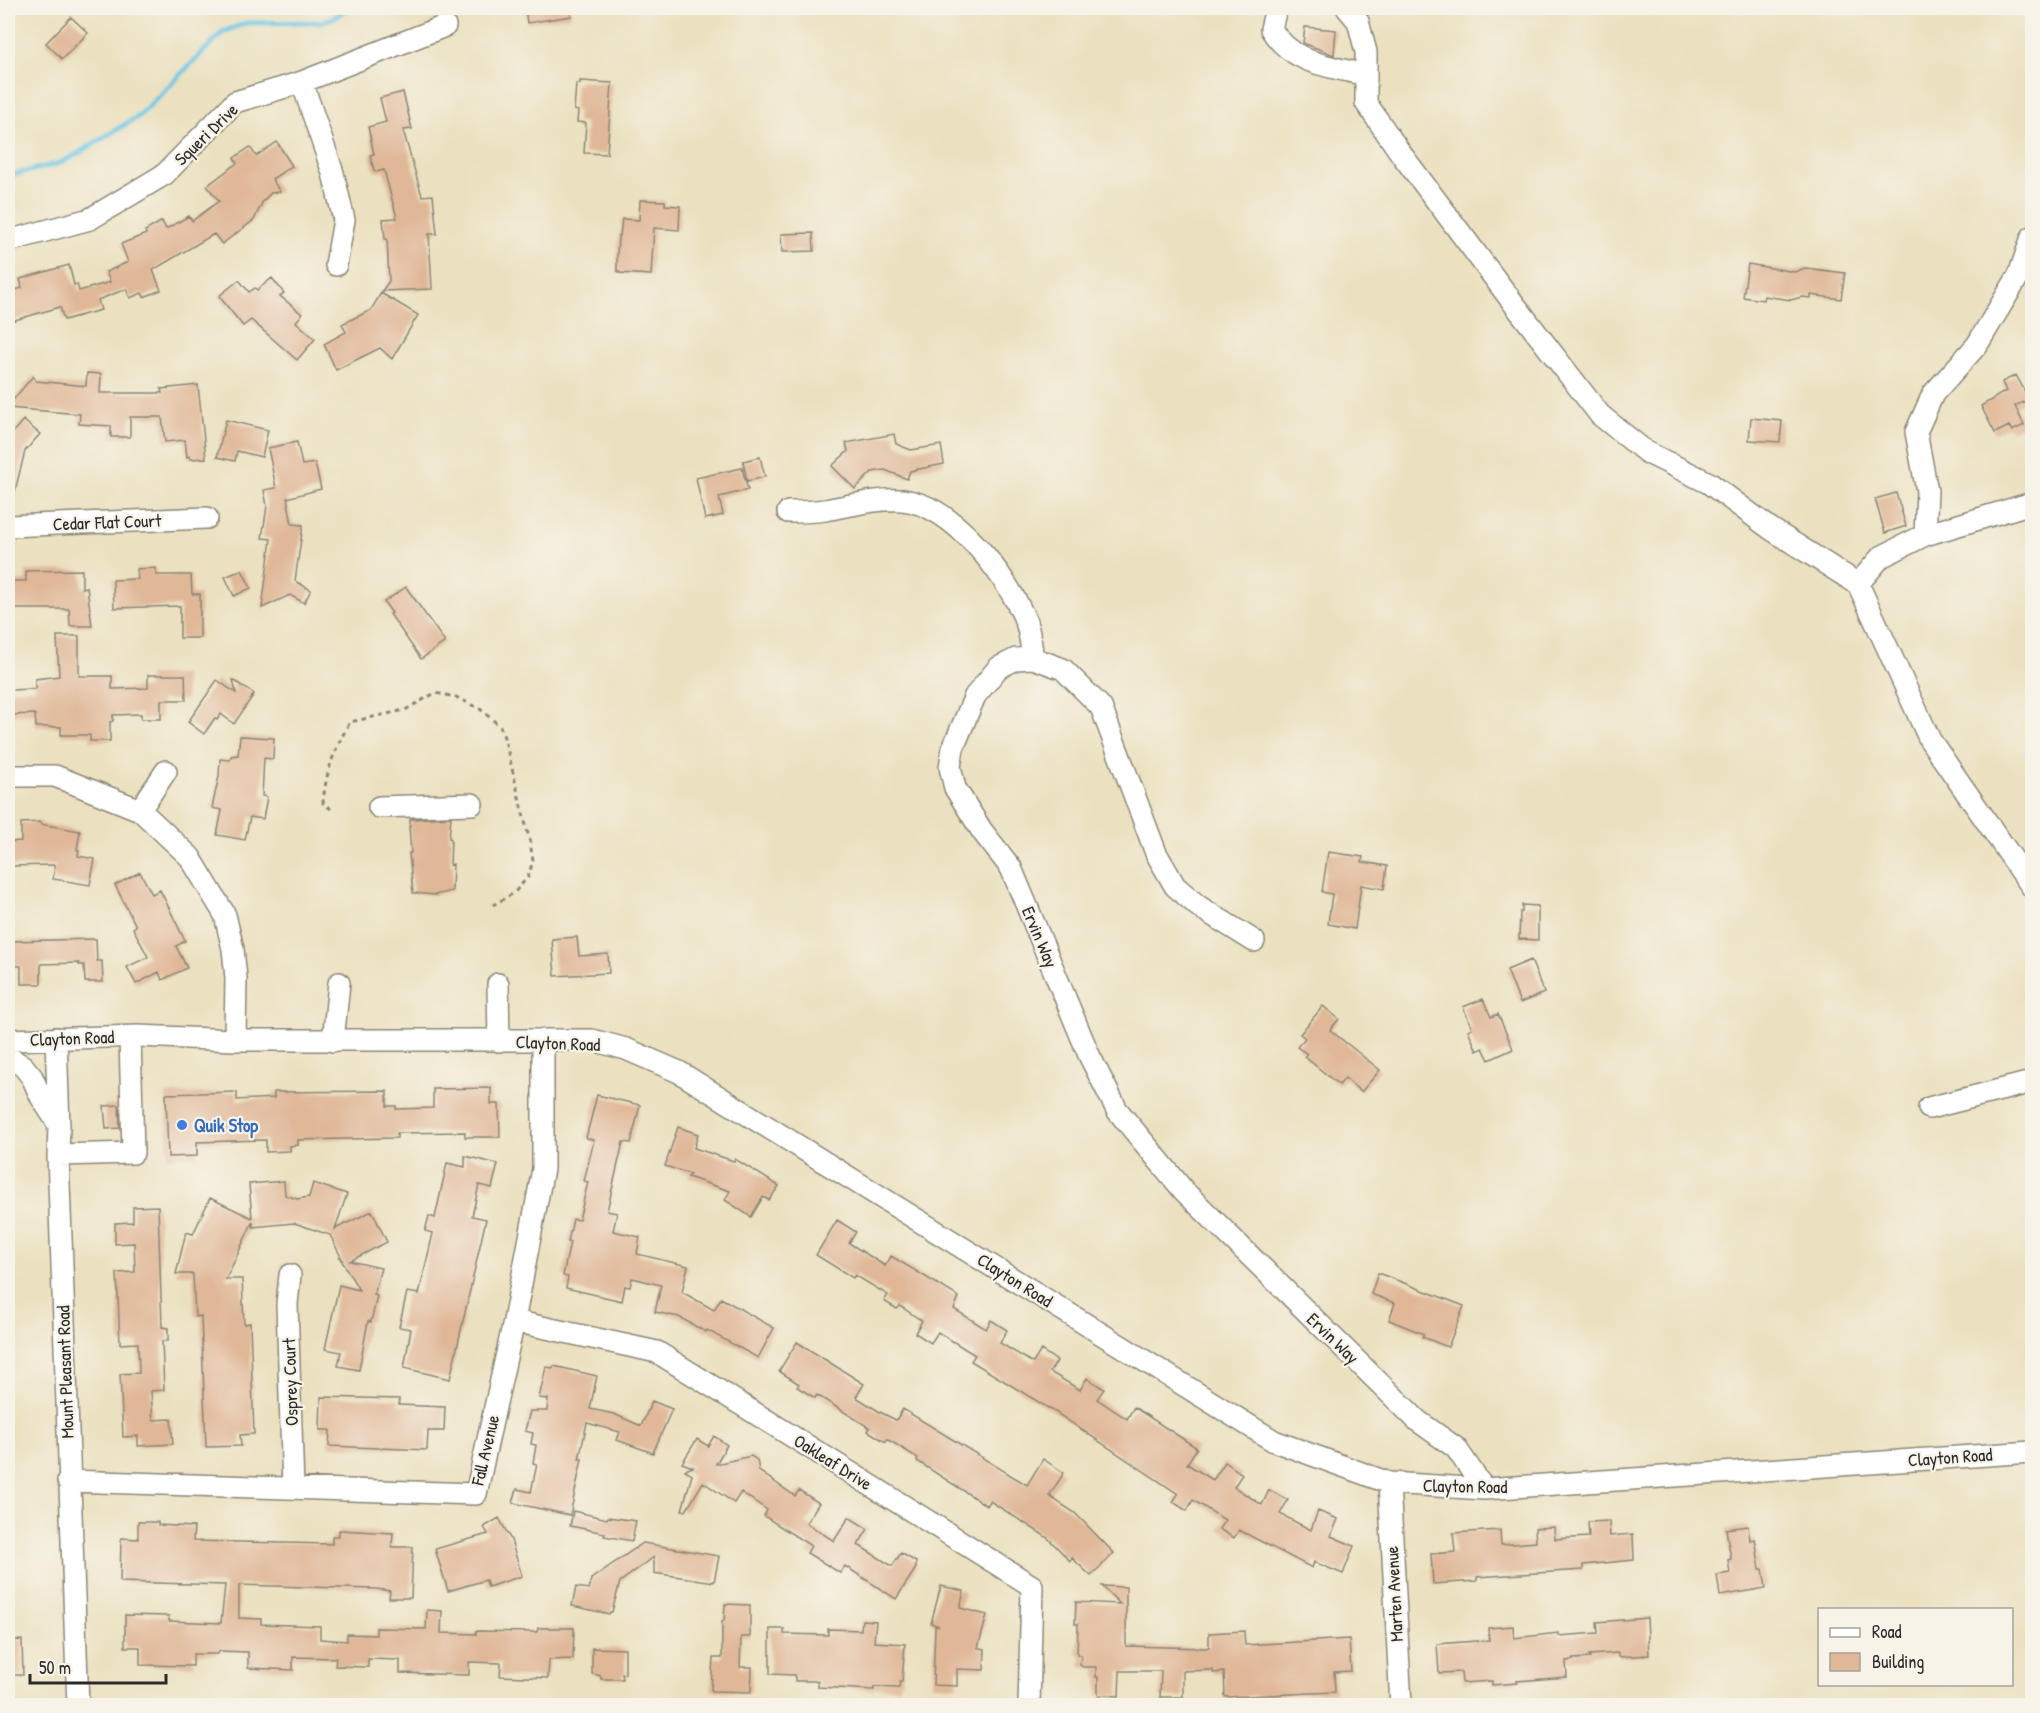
<svg xmlns="http://www.w3.org/2000/svg" width="2040" height="1713" viewBox="0 0 2040 1713" font-family="'Patrick Hand',sans-serif">
<rect width="100%" height="100%" fill="#f7f3e8"/>
<filter id="ink" filterUnits="userSpaceOnUse"><feTurbulence type="fractalNoise" baseFrequency=".0167" numOctaves="2"/><feDisplacementMap in="SourceGraphic" scale="12" xChannelSelector="R" yChannelSelector="G"/><feConvolveMatrix kernelMatrix="1 2 1 2 8 2 1 2 1" color-interpolation-filters="sRGB"/></filter>
<filter id="wash" filterUnits="userSpaceOnUse"><feTurbulence type="fractalNoise" baseFrequency=".008" numOctaves="4" result="noise"/><feDisplacementMap in="SourceGraphic" scale="24" xChannelSelector="R" yChannelSelector="G"/><feGaussianBlur stdDeviation="1.35" result="paint"/><feColorMatrix in="noise" values="0 0 0 0 0 0 0 0 0 0 0 0 0 0 0 0 0 1.4 0 .05"/><feComposite in="paint" operator="in"/></filter>
<g filter="url(#wash)">
<rect width="100%" height="100%" fill="#ebe1c0"/>
<g fill="none" stroke-linecap="round" stroke-linejoin="round">
<path stroke="#67c5e5" stroke-width="5" d="M8,176L57,164L72,157L139,116L223,32L246,23L321,22L335,17L348,8"/>
</g>
<g id="blocks">
<path fill="#e0b797" d="M525,8H571V16L527,23Z
M71,17L88,33L62,59L46,43Z
M1305,27L1336,30L1334,55L1303,43Z
M580,81L612,83L607,154L584,153L586,123L577,122L578,111L574,110L576,84H580Z
M403,92L412,129L403,130L422,196L433,195L437,234H429L432,289L382,291L389,281L387,239H385L383,219L397,218L384,170L376,172L374,170L370,155L374,154L368,127L386,122L380,98Z
M277,142L292,166L272,179L280,192L271,193L263,201L254,220L222,244L214,234L153,270L161,290L144,297L142,293L130,298L126,289L98,300L101,310L64,320L60,307L8,322V292L22,288L20,279L69,265L74,285L77,284L79,291L110,282L106,272L128,262L121,244L146,234L145,231L162,221L166,229L189,216L192,221L219,201L207,186L237,163L234,158L250,147L256,156Z
M640,200L665,201V205L680,206L679,230L654,228L651,275L619,273V271H617V257L618,236H620L622,219L639,220Z
M813,233L814,251L782,252L781,234Z
M1748,264L1795,272L1805,268L1845,273L1841,299L1811,295V298L1802,297L1791,300L1764,296L1763,300L1743,297Z
M272,278L284,293L280,296L302,314L296,322L315,339L297,360L251,320L243,326L219,296L239,280L249,292L255,288L257,290Z
M381,293L418,315L392,359L380,348L336,370L324,344L346,332L342,324L371,310Z
M87,373L101,374L100,393H162L161,389L198,385L206,458L190,459V456L187,457L185,440L165,442L162,417H130V437H111V426L79,424L80,414L8,408V406L33,376L36,381L86,386Z
M2016,375L2029,399L2015,406L2024,425L2012,431L2009,426L1995,433L1981,406L2006,391L2002,382Z
M1751,418L1782,421L1780,442L1749,440Z
M23,420L40,434L25,451L13,499L8,498V438Z
M226,420L268,430L262,457L237,451L235,461L217,457Z
M894,434L896,444L911,450L941,445L944,464L910,471L907,479L885,470L872,472L855,489L832,466L848,451L846,443Z
M297,442L302,465L315,463L321,489L287,498L292,524L303,525L295,581L311,590L304,603L290,595L262,608L271,539L262,538L267,506L264,490L276,488L268,448Z
M760,457L765,477L747,481L743,461Z
M742,468L748,490L719,497L723,515L705,519L696,478Z
M1896,493L1906,526L1885,533L1875,499Z
M156,568V575H191L192,594H200V638H180V606L114,608L113,580L138,579L137,569Z
M82,570V588L87,587L92,626H70L69,609H8V581H26V571Z
M242,570L251,588L234,596L225,577Z
M406,587L445,642L421,659L390,614L392,613L384,602Z
M57,636H79V676H112V689L148,688V675H185L186,700H161V719H141V714L113,715V721L110,722V741H90V735H61V727H36L35,714L8,715V690L35,689V679L59,676Z
M217,680L236,693L233,680L254,694L234,724L221,714L217,720L215,718L204,734L188,722Z
M240,736L274,738L273,759L264,758L262,796L267,797L263,819L250,817L245,840L217,835L222,810L212,808L219,776L220,759L230,760L231,756L238,755Z
M451,817L449,838L451,839L450,865L453,864L452,891L435,895L413,893L409,853H411L409,826H410V819Z
M41,822V824L80,831L77,850H79L78,856L95,859L90,885L53,879L55,865L8,866V842L21,841V823Z
M1328,852L1363,857L1362,862L1387,866L1384,889L1361,885L1355,929L1328,924L1332,894L1322,892Z
M140,872L152,894L160,890L168,906L185,941L176,946L187,968L162,980L159,972L136,984L127,967L148,957L133,928L136,926L115,885Z
M1522,905L1538,906V940L1519,939L1520,912H1522Z
M577,937L579,956L608,954L609,973L555,976L552,939Z
M96,939L97,961H102L103,982H85L84,965H79V963L41,964V984H21V966H8V941Z
M1531,960L1544,993L1520,1003L1507,970Z
M1483,999L1491,1017L1498,1014L1513,1049L1489,1060L1483,1048L1477,1051L1468,1030L1472,1028L1463,1007Z
M1323,1006L1339,1019L1330,1030L1380,1070L1361,1092L1345,1078L1339,1085L1305,1057L1307,1054L1297,1047L1305,1038L1300,1034Z
M491,1088V1104H499L500,1137H465V1132L397,1133V1138L298,1140V1145L290,1146V1151L266,1152V1140L197,1142V1156L168,1157L166,1094L237,1092V1100L274,1098V1092L387,1091V1106H396V1109L433,1108V1089Z
M597,1095L640,1105L631,1143L623,1142L607,1211L617,1213L613,1231L640,1237L637,1254L688,1266L682,1292L714,1310L721,1298L774,1328L758,1358L707,1330L706,1332L679,1317L655,1312L661,1285L632,1278L630,1287L625,1286L622,1301L566,1288L568,1277L563,1276L570,1242H568L573,1219L579,1220L588,1182L584,1181L594,1140L586,1138Z
M119,1105L120,1128L106,1129L104,1106Z
M678,1127L698,1134L694,1148L734,1161L735,1159L779,1186L769,1200L763,1197L751,1217L725,1200L730,1191L688,1177L690,1174L665,1166Z
M465,1156L498,1164L492,1188L479,1185L472,1216L486,1219L450,1379L404,1368L411,1329L399,1327L407,1292L419,1294L433,1233L425,1231L429,1216L435,1218L447,1163L465,1167Z
M284,1181L285,1195L297,1199L309,1197L313,1183L347,1194L335,1229L372,1211L387,1242L350,1261L381,1268L374,1295L377,1296L371,1322L368,1321L359,1370L338,1366L341,1352L325,1349L339,1285L359,1290L340,1258L342,1259L330,1235L294,1223L253,1227V1221L226,1279H242L244,1324L250,1323L254,1434L240,1435L241,1446L206,1447L201,1316L195,1317L193,1274H176L186,1232L193,1234L210,1198L252,1218L249,1184Z
M158,1206L162,1327L168,1328V1341H162L164,1390L151,1391L153,1420L171,1419L173,1444L138,1446V1436L123,1437L120,1374L139,1373L138,1343L120,1344L117,1273L135,1272L134,1243L115,1244V1223L133,1222V1207Z
M837,1220L856,1232L849,1243L885,1266L891,1256L959,1297L954,1309L986,1329L991,1320L1007,1330L1000,1343L1033,1363L1041,1350L1057,1361L1050,1372L1080,1390L1087,1378L1104,1389L1097,1399L1127,1419L1134,1407L1197,1448L1187,1464L1213,1480L1225,1462L1242,1474L1234,1487L1262,1505L1269,1490L1288,1500L1280,1514L1311,1530L1318,1511L1338,1519L1331,1536L1354,1546L1343,1574L1314,1562L1312,1568L1239,1530L1234,1538L1219,1529L1225,1520L1193,1500L1187,1511L1173,1502L1178,1494L1055,1412L971,1361L975,1355L938,1332L931,1343L915,1333L922,1321L900,1306L897,1309L884,1301L888,1295L855,1275L853,1278L816,1255Z
M1378,1273L1464,1306L1448,1347L1422,1337L1424,1334L1389,1320L1395,1303L1371,1294Z
M797,1342L864,1384L856,1397L880,1412L896,1420L903,1409L1027,1485L1043,1459L1064,1473L1049,1496L1075,1513L1114,1553L1091,1576L1072,1558L1070,1561L1048,1538L990,1501L987,1506L917,1461L918,1458L887,1439L886,1442L868,1431L870,1428L817,1395L815,1398L797,1387L799,1384L779,1371Z
M554,1366L597,1376L590,1409L614,1414L641,1426L652,1401L672,1409L653,1453L617,1440L620,1432L587,1423L579,1459H582L570,1515L513,1503L517,1489L531,1492L537,1464L533,1463L536,1445L531,1444L533,1433L525,1431L530,1411H547L548,1399L539,1398L546,1367L553,1368Z
M321,1397L399,1399V1405L445,1407L444,1431H428L427,1450L329,1446L330,1430H320Z
M714,1436L727,1445L716,1464L751,1456L757,1460L759,1471L795,1496L799,1490L819,1503L806,1523L834,1541L849,1517L868,1529L858,1545L892,1566L901,1553L916,1562V1568L896,1599L845,1566L840,1573L807,1553L811,1546L764,1516L767,1510L741,1492L734,1503L703,1482L686,1511L682,1510L692,1475L685,1470L693,1467L682,1463L697,1439L708,1446Z
M573,1511L607,1519L608,1517L636,1521L632,1541L604,1536L605,1533L570,1526Z
M499,1518L511,1540L522,1576L488,1587L486,1580L448,1591L435,1549L488,1534L484,1527Z
M1609,1521L1610,1536L1633,1534L1634,1560L1583,1565V1570L1477,1577V1581L1433,1584L1431,1554L1455,1552L1453,1533L1500,1530L1501,1545L1536,1542L1535,1528L1554,1527L1555,1539L1589,1537L1588,1522Z
M138,1522H158V1525L194,1527L193,1541L332,1544V1536H339V1530L393,1533L392,1547H413L411,1598H389L390,1591L376,1589L239,1585V1618L261,1619V1624L320,1626V1639L347,1641V1634L376,1635V1628L426,1629L427,1610L442,1611L441,1633L476,1634V1631L537,1632L538,1628H574L573,1659L549,1660L548,1678L500,1676L501,1663L469,1662V1675L400,1673V1660L368,1659V1667H366L335,1666L336,1658L293,1657V1670L248,1668V1652L219,1651L217,1654H193V1666L140,1665V1647H125V1615L169,1616V1621L221,1623L225,1585L120,1582L121,1538L138,1539Z
M1748,1526L1750,1540L1755,1539L1760,1569H1763L1766,1588L1720,1596L1717,1575L1730,1573L1728,1560L1731,1559L1726,1529Z
M643,1543L719,1556L714,1582L654,1573V1557L620,1582L612,1612H610L609,1614L572,1606L576,1587L589,1589L591,1579Z
M941,1586L964,1591L960,1608L987,1615L978,1648L985,1649L984,1670L957,1669V1686L933,1685L935,1626H939L931,1623Z
M1102,1586L1126,1587V1646L1206,1648L1209,1647V1633L1244,1631L1245,1645L1349,1639L1351,1671L1334,1672L1335,1692L1225,1697L1224,1672L1213,1673V1670L1183,1671V1697H1160L1161,1671H1120L1119,1696L1098,1695V1677H1096V1667H1083L1080,1665L1081,1655H1077L1078,1624H1075L1076,1602L1120,1604Z
M725,1604L750,1605V1637H741L740,1667H752L751,1692L712,1691L711,1689L713,1658H722V1621H724Z
M1647,1618L1649,1655L1618,1657V1653L1589,1655L1590,1658L1573,1659V1660L1566,1661L1567,1677L1516,1681L1517,1683L1492,1685V1681L1462,1683L1461,1672L1439,1673L1437,1644L1489,1640L1488,1628L1513,1626L1514,1638L1558,1633V1636L1598,1633L1597,1622Z
M862,1620L876,1621L874,1642L905,1644L902,1682H900L899,1688L874,1687V1690L818,1687V1681H795V1675L770,1674V1629H784V1634L828,1635V1629L861,1630Z
M22,1640L23,1675H9L8,1673V1641Z
M592,1648L625,1649V1674H622L623,1679H601V1676L592,1674Z"/>
</g>
</g>
<g filter="url(#ink)">
<use href="#blocks" fill-opacity="0" stroke="#8b8676" stroke-width="1.5"/>
<g fill="none" stroke-linecap="round" stroke-linejoin="round">
<defs>
<path id="minor" d="M1276,8L1271,29C1292,64 1329,66 1366,75
M1347,8L1358,21L1366,52V103L1402,155L1508,296L1600,415L1646,452L1709,483L1771,529L1858,584L1881,557L1925,535L1927,491L1916,432L1933,394L1977,345L2019,275L2032,237
M302,82L333,173L344,220L336,265
M8,241L90,219L165,174L235,102L302,82L445,26
M788,512C800,512 812,512 825,510C850,506 876,498 902,500C954,505 1008,577 1026,622C1030,633 1031,646 1033,658
M8,526L207,518
M1925,535L2032,503
M1858,584L1930,740L2032,887
M8,776H55L140,810L190,857L225,915L233,949L236,978L235,1040
M379,807L472,804
M140,810L166,771
M1254,941L1198,906L1175,886L1156,853L1101,707L1063,669L1033,658L1016,659L998,668L975,696L953,748L950,767L955,788L982,831L1011,868L1089,1055L1117,1110L1184,1191L1418,1421L1456,1448L1484,1489
M498,984L499,1041
M56,1038L59,1126L58,1155L78,1706
M8,1040L138,1036L235,1040H592L626,1049L679,1072L1274,1441L1389,1483L1484,1489L2032,1452
M333,1041L339,983
M8,1057L23,1066L32,1077L41,1097L59,1125
M1929,1108L2032,1082
M58,1155L133,1153L130,1037
M290,1275L287,1304L293,1488
M514,1321L657,1352L1032,1586L1029,1706
M68,1481L476,1494L514,1321L543,1169V1041
M1389,1483L1401,1706"/>
</defs>
<use href="#minor" stroke="#8b8676" stroke-width="24"/>
<path stroke="#8b8676" stroke-width="3" stroke-dasharray="4.5 4.5" stroke-linecap="butt" d="M331,809L323,803C326,771 334,750 350,722L405,710L435,693L456,697L480,709L500,726L505,740L530,842L533,861L528,877L514,893L493,905"/>
<use href="#minor" stroke="#fff" stroke-width="21"/>
</g>
</g>
<circle fill="#3f7fe0" stroke="#f7f3e8" stroke-width="2" cx="182" cy="1125" r="6"/>
<g text-anchor="middle" dominant-baseline="central" stroke-width="4.5" stroke-linejoin="round" paint-order="stroke">
<g font-size="18" fill="#2b2b2b" stroke="#f7f3e8">
<text transform="translate(206 134) rotate(-44)">Squeri Drive</text>
<text transform="translate(107 522) rotate(-2)">Cedar Flat Court</text>
<text transform="translate(1040 937) rotate(67)">Ervin Way</text>
<text transform="translate(72 1038) rotate(-2)">Clayton Road</text>
<text transform="translate(558 1043) rotate(2)">Clayton Road</text>
<text transform="translate(1015 1280) rotate(32)">Clayton Road</text>
<text transform="translate(1333 1338) rotate(44)">Ervin Way</text>
<text transform="translate(65 1372) rotate(-92)">Mount Pleasant Road</text>
<text transform="translate(290 1382) rotate(-92)">Osprey Court</text>
<text transform="translate(485 1450) rotate(-77)">Fall Avenue</text>
<text transform="translate(1950 1457) rotate(-4)">Clayton Road</text>
<text transform="translate(833 1462) rotate(32)">Oakleaf Drive</text>
<text transform="translate(1465 1486) rotate(1)">Clayton Road</text>
<text transform="translate(1394 1594) rotate(-93)">Marten Avenue</text>
</g>
<g font-size="18" font-weight="bold" fill="#366cbe" stroke="#f7f3e8" text-anchor="start">
<text x="194" y="1125">Quik Stop</text>
</g>
</g>
<rect width="2040" height="1713" fill="none" stroke="#f7f3e8" stroke-width="30"/>
<rect x="1818" y="1608" width="195" height="78" fill="#f7f3e8" stroke="#a5a39c" stroke-width="1.5"/>
<rect x="1830" y="1628" width="30" height="9" fill="#ffffff" stroke="#a5a39c" stroke-width="1.5"/>
<text x="1872" y="1638" font-size="18" fill="#2b2b2b">Road</text>
<rect x="1830" y="1653" width="30" height="18" fill="#e0b797" stroke="#a5a39c" stroke-width="1.5"/>
<text x="1872" y="1668" font-size="18" fill="#2b2b2b">Building</text>
<path d="M30 1674v9h136v-9" fill="none" stroke="#2b2b2b" stroke-width="3"/>
<text x="39" y="1674" font-size="18" fill="#2b2b2b" stroke="#f7f3e8" stroke-width="4.5" paint-order="stroke">50 m</text>
</svg>
